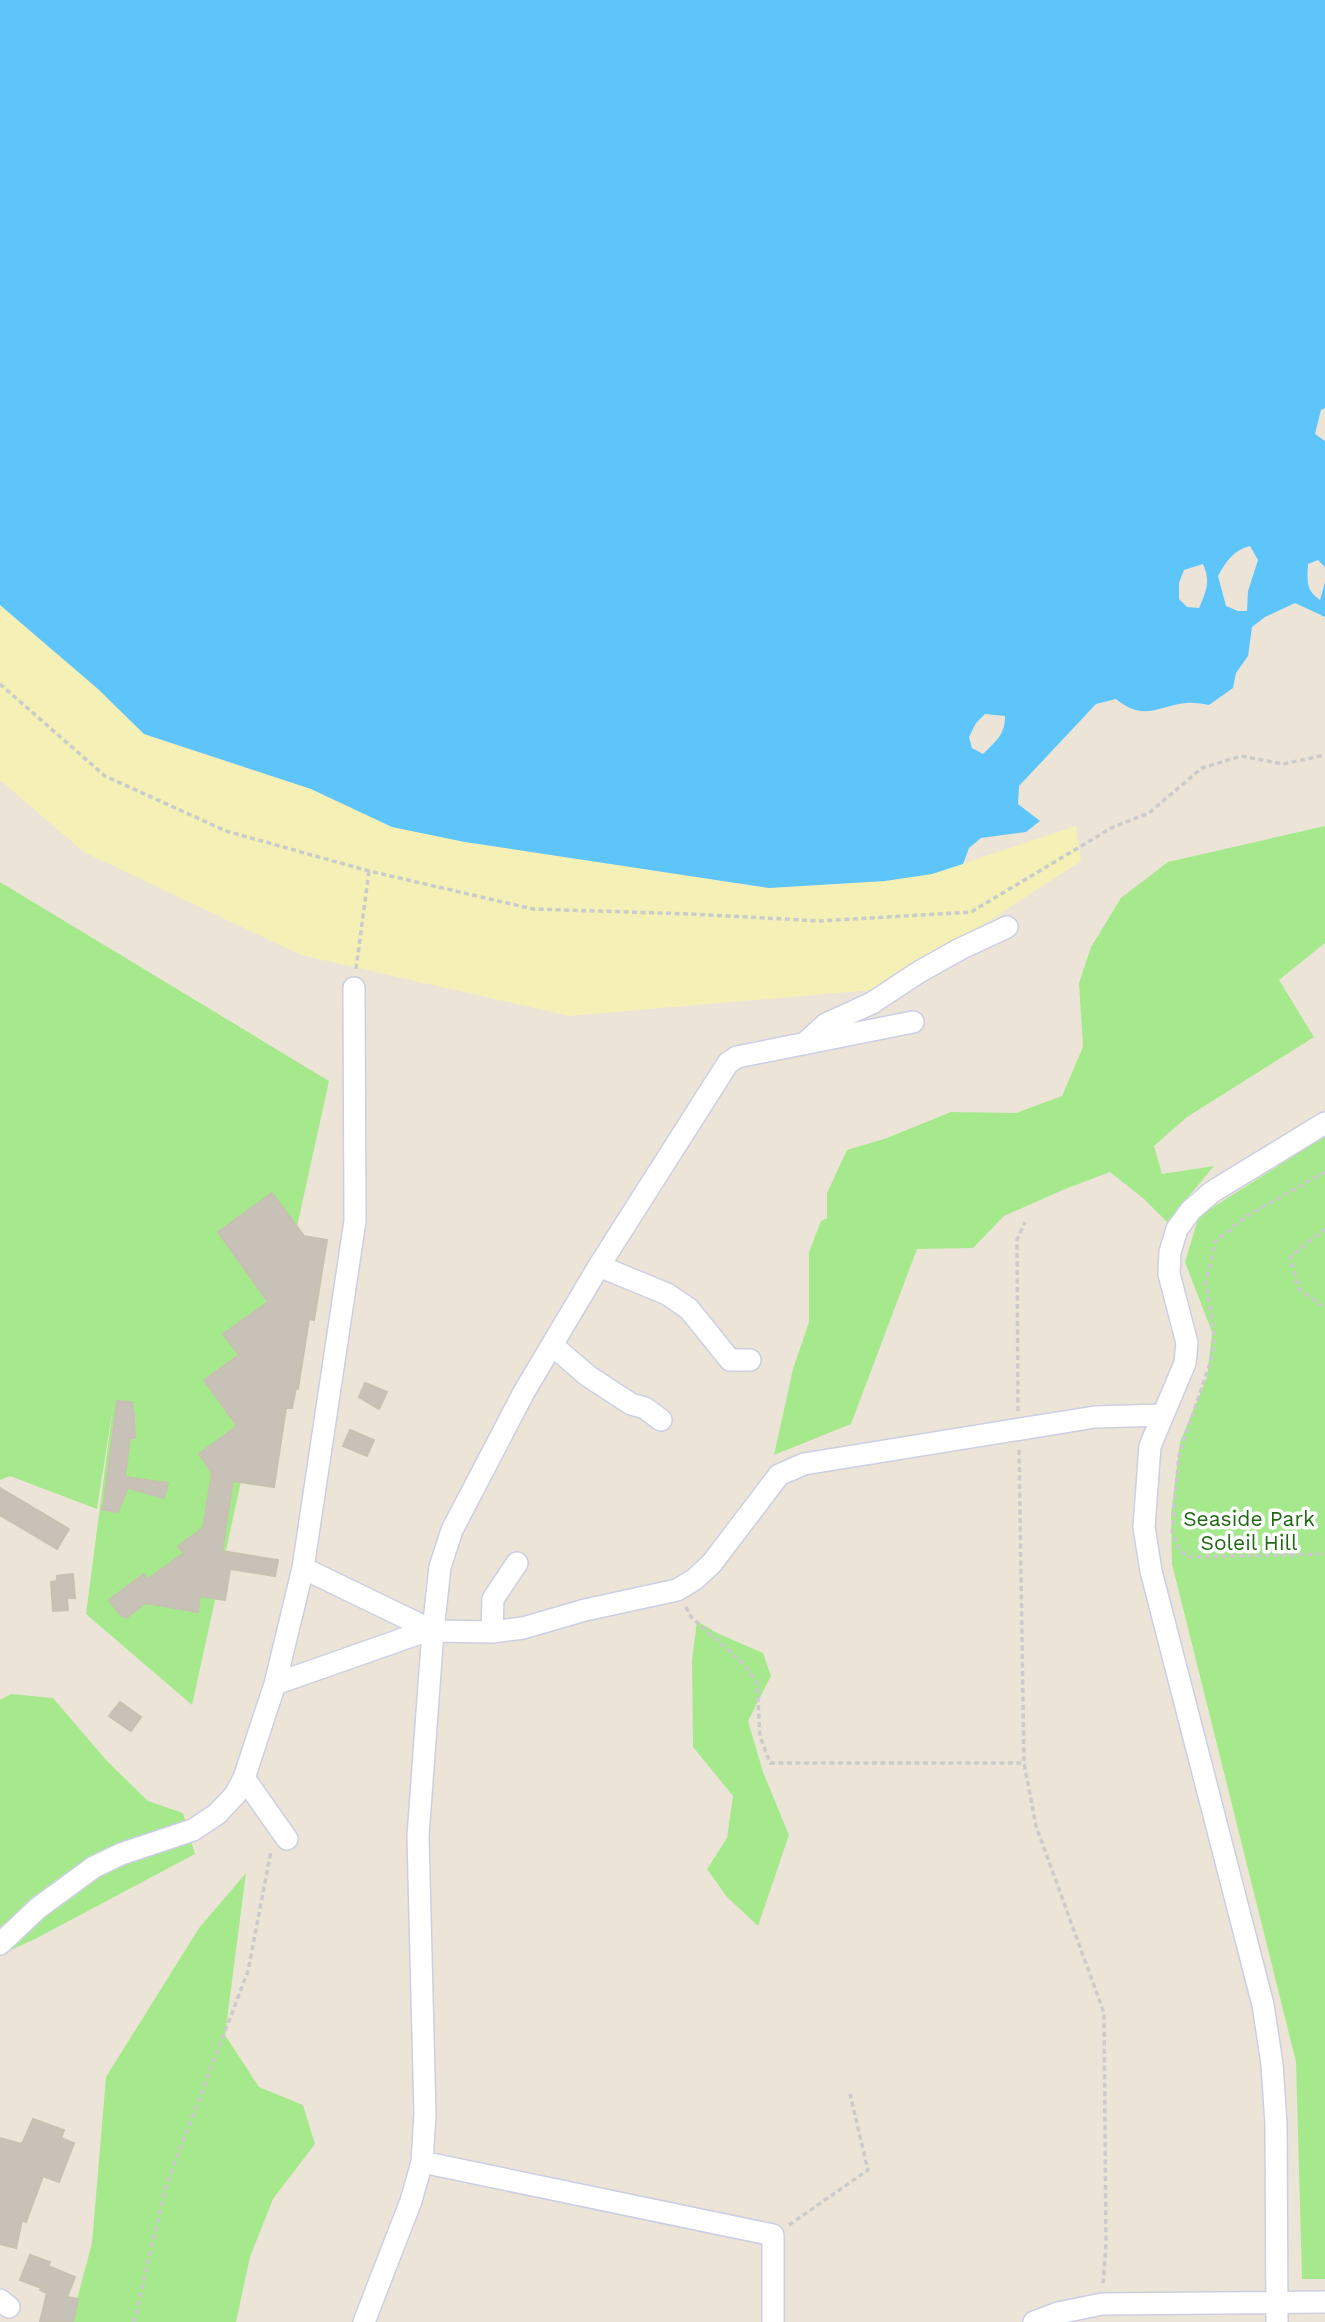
<svg xmlns="http://www.w3.org/2000/svg" width="1325" height="2322" viewBox="0 0 1325 2322" font-family="'Work Sans',sans-serif">
<rect width="100%" height="100%" fill="#ece5d7"/>
<path fill="#a6e98d" d="M1325,826V943L1279,980L1314,1037L1187,1117L1154,1146L1162,1174L1214,1166L1167,1222L1144,1199L1110,1172L1065,1189L1004,1216L973,1248L917,1249L851,1424L774,1455L793,1369L809,1322V1252L821,1221L827,1218V1193L847,1150L887,1138L951,1112L1016,1113L1062,1096L1083,1047L1079,983L1091,947L1121,898L1168,862Z
M0,882L329,1081L192,1705L86,1614L113,1407L97,1509L10,1476L0,1480Z
M1325,1136V2279H1302L1296,2062L1172,1564L1171,1514L1180,1442L1207,1377L1212,1332L1185,1262L1199,1216Z
M697,1621L717,1633L763,1653L771,1676L748,1721L763,1772L789,1835L758,1926L727,1897L707,1869L727,1838L733,1796L693,1747L692,1660Z
M11,1694L53,1698L107,1761L148,1801L183,1813L195,1854L35,1939L0,1955V1700Z
M246,1873L225,2035L259,2087L303,2105L315,2144L273,2199L250,2257L236,2322H71L92,2243L106,2077L199,1928Z"/>
<path fill="#f5f0b6" d="M0,605L98,689L144,734L311,789L392,827L465,842L769,888L885,881L932,874L1076,826L1081,861L884,989L569,1016L301,955L84,852L0,780Z"/>
<path fill="#5ec5fa" fill-rule="evenodd" d="M0,0H1325V408L1321,410L1315,434L1325,441V567L1318,560L1308,564C1307,581 1306,591 1320,600L1325,582V617L1295,603L1265,617L1252,627L1248,656L1236,673L1233,688L1209,705C1202,704 1194,702 1186,703C1158,706 1144,722 1116,699L1096,704L1019,786L1018,804L1040,821L1026,832L981,838L969,848L963,864L932,874L885,881L769,888L465,842L392,827L311,789L144,734L98,689L0,605ZM1250,546L1258,560L1248,591L1247,611H1238L1226,606L1218,576C1226,561 1234,550 1250,546ZM1203,564C1211,582 1206,591 1199,608L1187,607L1179,599V583L1184,570ZM985,714L1005,716C1005,735 996,741 983,754L972,748L969,737L976,723Z"/>
<path fill="#c7c1b7" stroke="#c7c1b1" stroke-width="2" d="M272,1193L304,1236L327,1240L314,1320L309,1319L298,1389L296,1388L292,1408H286L274,1487L233,1481L222,1551L278,1560L275,1576L230,1569L225,1600L200,1596L198,1612L146,1603L126,1618L124,1615L121,1616L109,1600L144,1574L148,1579L184,1553L178,1546L203,1528L212,1473L199,1454L237,1426L204,1380L239,1355L223,1334L268,1302L218,1232Z
M365,1383L387,1392L379,1409L359,1397Z
M117,1401L132,1402L134,1415L135,1438H130L125,1477L168,1483L164,1498L128,1488L118,1512L103,1510Z
M350,1430L374,1440L367,1456L343,1446Z
M0,1488L69,1529L57,1549L0,1515Z
M73,1574L75,1598H67L68,1610L53,1611L51,1582L57,1581V1576Z
M120,1702L141,1717L131,1731L109,1716Z
M33,2119L64,2130L61,2138L74,2143L59,2182L43,2176L26,2222L22,2220L16,2248L0,2244V2138L22,2144Z
M30,2255L50,2262L48,2266L75,2277L67,2297L78,2299L73,2322H40L47,2293L40,2290L41,2288L20,2280Z"/>
<g fill="none" stroke-linecap="round" stroke-linejoin="round">
<defs>
<path id="minor" d="M804,1044L826,1024L872,1003L919,972L960,949L1007,927
M599,1266L667,1294L689,1309L730,1360H750
M552,1345L588,1376L631,1404L645,1408L661,1420
M303,1568L433,1631
M492,1632L493,1599L517,1563
M275,1684L420,1633L433,1631L492,1632L523,1628L585,1610L677,1590L695,1579L712,1563L779,1475L804,1464L1095,1417L1162,1415
M244,1778L287,1839
M0,1944L38,1908L94,1867L121,1854L193,1830L217,1814L235,1795L244,1778L275,1684L303,1568L355,1221L354,988
M422,2162L773,2235V2322
M0,2300L9,2307
M364,2322L411,2201L422,2162L425,2115L418,1836L433,1631L440,1567L452,1530L524,1392L599,1266L728,1063L737,1057L913,1022
M1034,2322L1058,2313L1102,2304L1325,2302
M1277,2322L1276,2124L1272,2064L1263,2005L1151,1571L1144,1527L1150,1446L1185,1363L1187,1343L1169,1274L1170,1252L1177,1229L1191,1210L1212,1192L1325,1123"/>
</defs>
<use href="#minor" stroke="#cccfe3" stroke-width="24"/>
<path stroke="#cbcbcb" stroke-width="3.5" stroke-dasharray="5 3.5" stroke-linecap="butt" d="M0,684L105,776L226,831L369,871L533,909L691,914L821,921L971,912L1113,827L1149,813L1202,768L1241,756L1283,764L1325,755
M356,969L369,871
M1325,1172L1245,1217L1215,1242L1206,1284L1215,1338L1211,1360L1179,1455L1172,1531L1179,1548L1187,1557L1325,1554
M1325,1229L1290,1257L1299,1289L1325,1308
M1018,1411L1017,1240L1025,1222
M1019,1450L1024,1763L1036,1826L1104,2013L1106,2243L1103,2286
M686,1607L691,1617L744,1664L757,1682L760,1736L770,1763H1024
M789,2225L868,2170L850,2094
M134,2322L166,2186L248,1971L271,1851"/>
<use href="#minor" stroke="#fff" stroke-width="21"/>
</g>
<g text-anchor="middle" dominant-baseline="central" stroke-width="7" stroke-linejoin="round" paint-order="stroke">
<g font-size="21" fill="#1e6a12" stroke="#fff">
<text x="1249" y="1518">Seaside Park<tspan x="1249" dy="24">Soleil Hill</tspan></text>
</g>
</g>
</svg>
